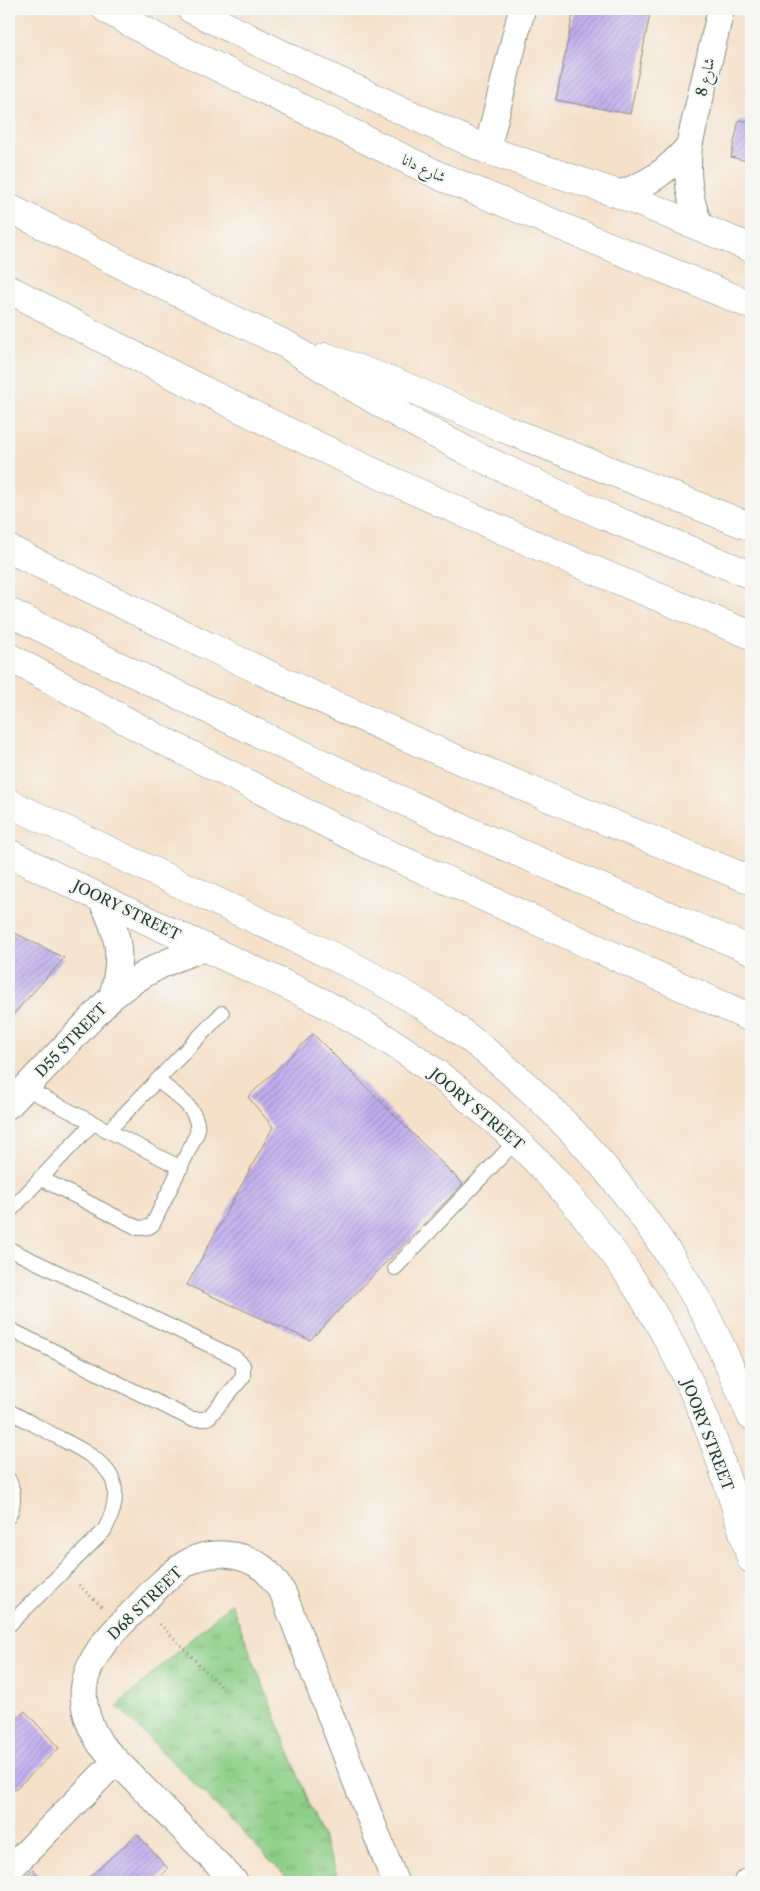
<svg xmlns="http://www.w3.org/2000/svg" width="760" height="1891" viewBox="0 0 760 1891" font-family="'Libre Caslon Text',Amiri,serif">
<defs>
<pattern id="grass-tufts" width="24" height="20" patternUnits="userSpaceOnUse" patternTransform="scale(1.25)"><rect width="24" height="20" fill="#8dcf87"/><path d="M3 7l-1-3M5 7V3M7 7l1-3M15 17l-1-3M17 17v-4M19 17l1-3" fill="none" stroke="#73a96f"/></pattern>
<pattern id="building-hatch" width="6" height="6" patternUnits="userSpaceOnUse" patternTransform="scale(1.25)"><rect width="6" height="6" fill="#c1adee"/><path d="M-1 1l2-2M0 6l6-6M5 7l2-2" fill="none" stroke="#9c8ec2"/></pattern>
</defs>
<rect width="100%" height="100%" fill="#f6f6f2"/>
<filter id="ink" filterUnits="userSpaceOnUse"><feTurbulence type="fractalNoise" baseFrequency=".02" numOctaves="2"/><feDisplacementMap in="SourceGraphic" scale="10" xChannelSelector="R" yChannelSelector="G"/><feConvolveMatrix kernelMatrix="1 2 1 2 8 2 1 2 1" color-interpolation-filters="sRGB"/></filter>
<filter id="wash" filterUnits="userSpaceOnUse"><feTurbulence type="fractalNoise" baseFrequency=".0096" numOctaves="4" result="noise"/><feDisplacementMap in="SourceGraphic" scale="20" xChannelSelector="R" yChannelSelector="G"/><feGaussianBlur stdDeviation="1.12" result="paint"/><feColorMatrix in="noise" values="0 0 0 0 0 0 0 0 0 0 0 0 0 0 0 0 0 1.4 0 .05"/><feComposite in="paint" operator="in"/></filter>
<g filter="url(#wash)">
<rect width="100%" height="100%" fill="#f5e1ca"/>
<path fill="url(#grass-tufts)" stroke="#56865e" d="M231,1603L340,1882H292L117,1706Z"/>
<g id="blocks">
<path fill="url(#building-hatch)" d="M574,9H651L630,114L556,100Z
M750,76H751V94L747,93Z
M739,120L751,122V162L731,157Z
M9,930L64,958L9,1019Z
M313,1034L463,1184L310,1340L187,1285L273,1127L248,1097Z
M25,1711L59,1748L9,1795V1726Z
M137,1834L168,1869L154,1882H92L88,1878Z
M33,1869L45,1882H19Z"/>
</g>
</g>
<g filter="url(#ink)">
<use href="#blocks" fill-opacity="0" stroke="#8a8f7f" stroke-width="1"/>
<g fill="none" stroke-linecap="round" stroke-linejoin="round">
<defs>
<path id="service" d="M25,1088L181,1168
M108,1131L222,1013
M40,1178L138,1228L149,1227L153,1224L197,1133C201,1109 174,1094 157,1080
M9,1212L93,1123
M9,1249L234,1357L243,1365V1377L209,1417L203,1419H191L9,1329
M395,1268L517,1140
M9,1411C27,1421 45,1430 63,1440C107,1462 131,1481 104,1531L9,1625
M9,1480C14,1492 15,1503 9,1516"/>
<path id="minor" d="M487,150L522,9
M619,194C651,183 667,171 689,146
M700,226C689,199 686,175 689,146L721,9
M101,899C120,934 123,958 112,997
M9,1105L112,997C141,973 170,958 206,948
M9,1870L116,1761
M235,1882L101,1745C90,1727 82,1709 84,1688C88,1655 113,1632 135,1610C150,1594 167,1576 185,1564C208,1549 243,1552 264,1569C272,1576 277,1584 283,1593L395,1882
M747,1882L751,1881"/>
<path id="tertiary" d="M106,9L156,37L442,177L751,305
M191,9L306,66L487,150L619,194L751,248
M9,803L345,962C381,981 417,1000 449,1023C552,1097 636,1194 699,1303C719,1339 735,1378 751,1416
M9,853C75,886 141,918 208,949C261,974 317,997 367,1027C520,1118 643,1260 708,1426C724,1469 738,1514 751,1559"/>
<path id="motorway" d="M9,208L154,281L287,345L346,383L407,419L469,452L605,516L751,575
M9,289C249,420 498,533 751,635
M326,357L397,383L505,429L751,527
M9,549C143,615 278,681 415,741C526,789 639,835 751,880
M9,612C154,684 301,755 449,822C549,867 650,908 751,950
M9,657L152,735L371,846L751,1018"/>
</defs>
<use href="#service" stroke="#8a8f7f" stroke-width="16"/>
<use href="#minor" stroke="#8a8f7f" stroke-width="28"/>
<use href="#tertiary" stroke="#8a8f7f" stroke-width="29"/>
<use href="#motorway" stroke="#8a8f7f" stroke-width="29"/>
<path stroke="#8a8f7f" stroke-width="3" stroke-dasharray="1 4" stroke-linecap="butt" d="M79,1585L102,1607
M160,1624L226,1692"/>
<use href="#service" stroke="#fff" stroke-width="14"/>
<use href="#minor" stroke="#fff" stroke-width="26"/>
<use href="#tertiary" stroke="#fff" stroke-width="28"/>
<use href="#motorway" stroke="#fff" stroke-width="28"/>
</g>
</g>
<g text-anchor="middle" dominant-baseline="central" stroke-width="4.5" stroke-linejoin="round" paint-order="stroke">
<g font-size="15" fill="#1f3d34" stroke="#f6f6f2">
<text transform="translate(705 77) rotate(-77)">شارع 8</text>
<text transform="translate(424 168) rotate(25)">شارع دانا</text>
<text transform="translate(127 910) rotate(26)">JOORY STREET</text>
<text transform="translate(71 1040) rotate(-46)">D55 STREET</text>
<text transform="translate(477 1109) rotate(40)">JOORY STREET</text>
<text transform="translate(708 1435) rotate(69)">JOORY STREET</text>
<text transform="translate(145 1603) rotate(-44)">D68 STREET</text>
</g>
</g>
<rect width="760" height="1891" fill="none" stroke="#f6f6f2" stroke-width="30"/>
</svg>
